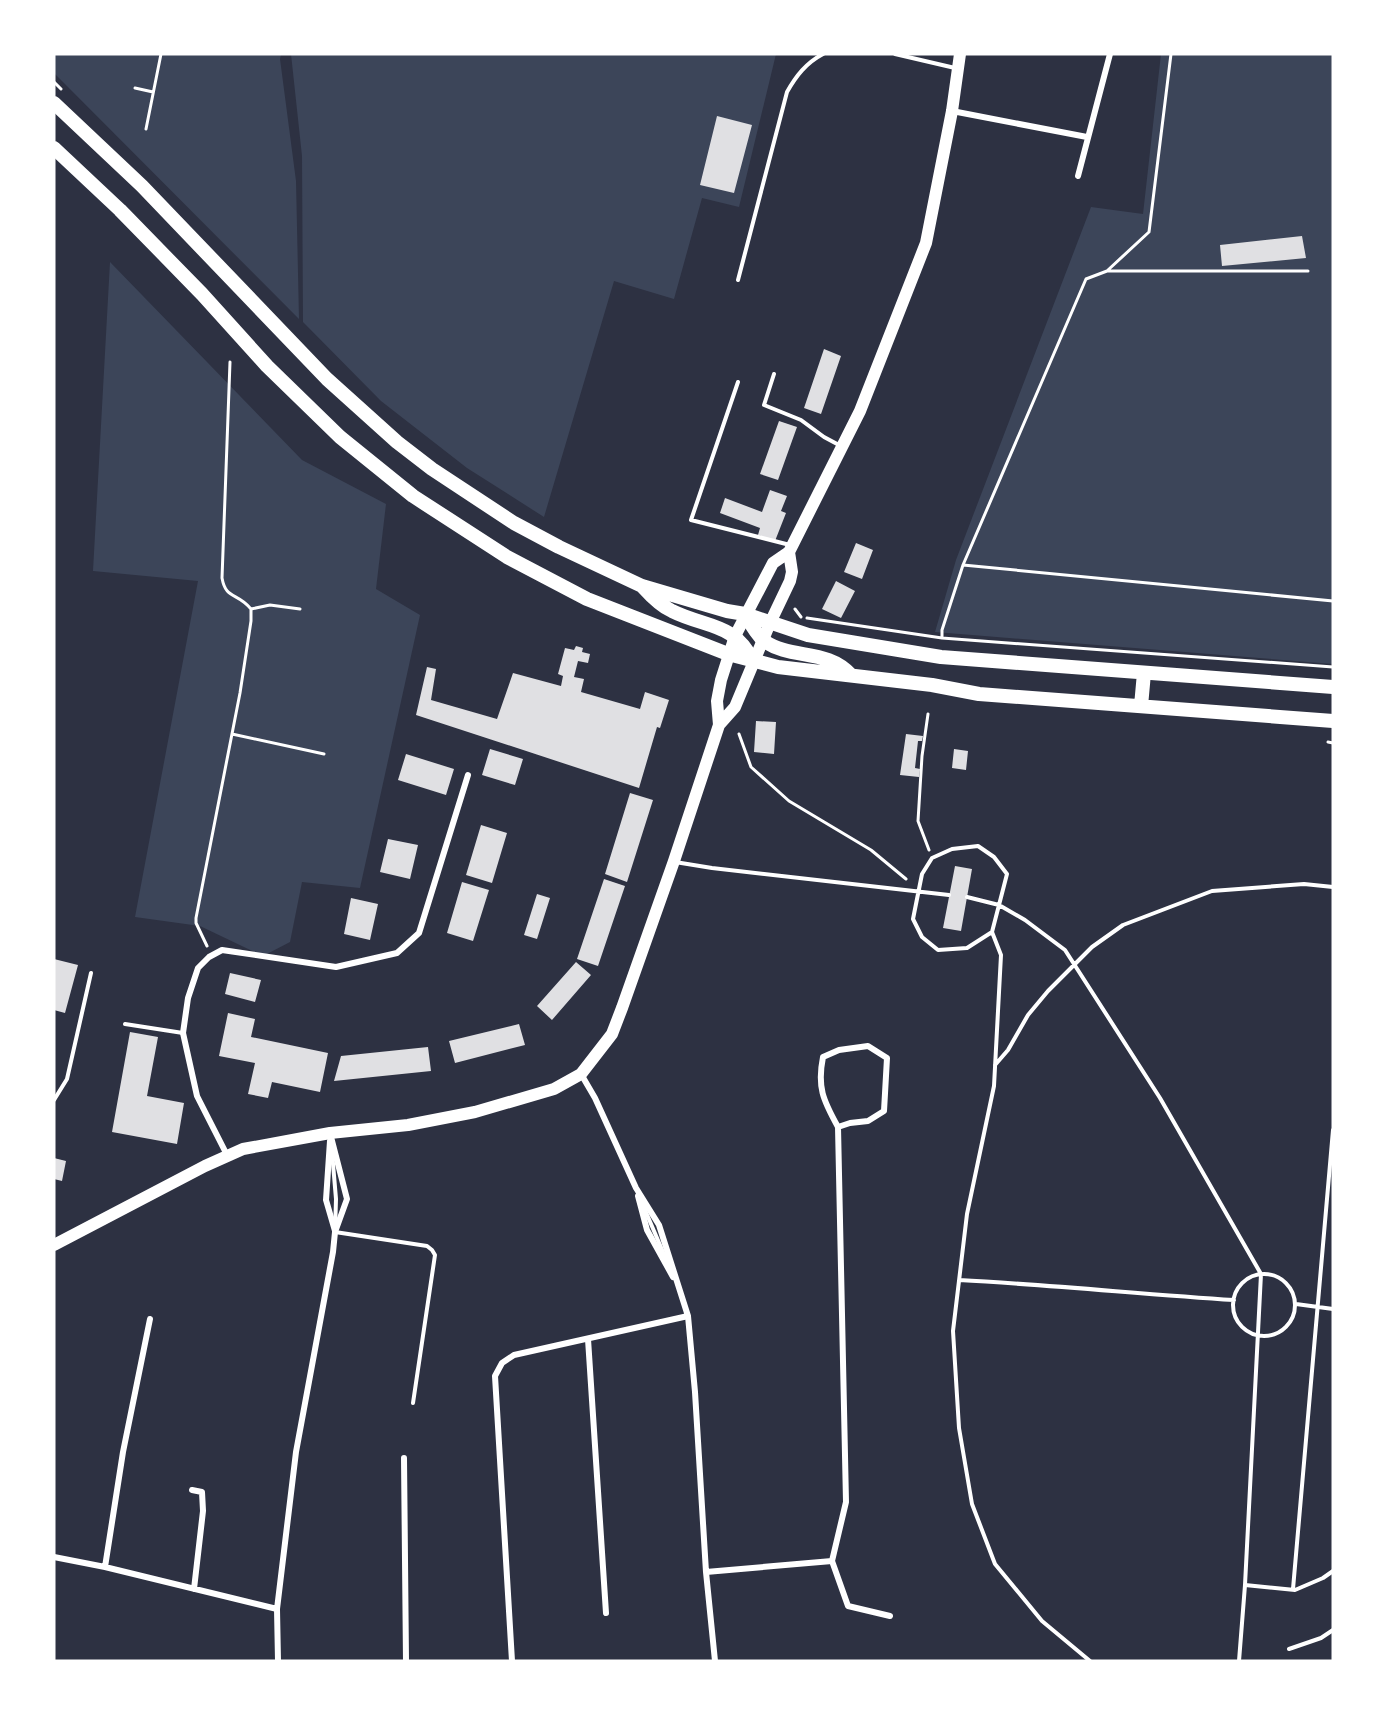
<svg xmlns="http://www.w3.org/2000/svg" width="1387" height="1715" viewBox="0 0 1387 1715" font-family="Inter,sans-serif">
<rect width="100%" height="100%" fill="#2d3142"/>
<path fill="#3c4559" d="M54,54H281L280,59L296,181L299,319L54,73Z
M291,54H776L739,207L702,198L674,299L614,281L544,517L467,468L381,401L303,322L302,156Z
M1161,54H1333V664L935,632L956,560L1091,207L1143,214Z
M110,262L302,460L386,504L376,589L420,615L360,888L302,882L290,942L263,956L200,926L135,917L198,581L93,571Z"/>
<path fill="#e0e0e3" d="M717,116L752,125L734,193L700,185Z
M1302,236L1306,258L1222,266L1220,245Z
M824,349L841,356L821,414L804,408Z
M779,421L797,427L778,480L760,474Z
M770,490L787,496L781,511L786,513L775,541L758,535L760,528L720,513L725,498L762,512Z
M856,543L873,550L862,579L844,572Z
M836,581L855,591L841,618L822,609Z
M576,646L583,648L582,652L590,654L588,663L578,661L574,677L584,679L581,692L640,709L645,692L669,700L660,728L657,727L639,788L416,715L427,667L436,669L431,700L497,719L513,673L561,686L563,676L558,674L565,648L574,650Z
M756,721L776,722L774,754L754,752Z
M906,734L923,736L922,741H918L915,768L920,769L919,777L900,775Z
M490,749L523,759L515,785L482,775Z
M954,749L968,751L966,770L952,768Z
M406,754L454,769L446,795L398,780Z
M630,793L653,800L627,882L605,874Z
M481,825L507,833L492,883L466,875Z
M388,839L418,845L410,879L380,872Z
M955,866L972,869L961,931L943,928Z
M604,879L625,886L598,966L577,959Z
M462,882L489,890L473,941L447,933Z
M537,894L550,898L537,939L524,935Z
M351,898L378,904L370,940L344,934Z
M54,959L78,965L65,1013L54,1010Z
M576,962L591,975L552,1020L537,1006Z
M230,973L261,980L255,1002L225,994Z
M228,1013L255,1019L251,1037L328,1053L320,1092L272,1082L268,1098L248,1094L255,1063L219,1056Z
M519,1024L525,1045L455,1063L449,1041Z
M130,1032L158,1037L147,1096L184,1103L177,1144L112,1132Z
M428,1047L431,1071L334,1081L341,1056Z
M54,1158L66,1161L62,1181L54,1179Z"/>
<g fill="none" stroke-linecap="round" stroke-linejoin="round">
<path stroke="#fff" stroke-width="3" d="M54,82L61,89
M135,88L153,92
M146,129L161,54
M1108,270L1149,232L1171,54
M963,565L1333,601
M251,609L270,605L300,609
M795,609L801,617
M807,618L942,638L1333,667
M942,638V630L963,565L1086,279L1107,271H1308
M928,714L922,756L918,821L929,850
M232,734L324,754
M739,734L751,767L789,801L871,850L906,879
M1328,742L1333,743
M207,946L196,923V918L240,693L251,621V609C237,592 226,600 222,578L230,362"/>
<path stroke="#fff" stroke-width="4" d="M895,54L955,68
M738,280L787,92C796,76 806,63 823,54
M774,374L764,405L801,420L824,437L839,445
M738,382L691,520L790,545
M675,862L712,868L949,895
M967,897L999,905L992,932L967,948L938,950L922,937L913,919L922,874L932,858L952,849L978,846L994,857L1007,874L999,905L1025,920L1065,950L1160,1098L1261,1274L1245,1585L1239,1661
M992,932L1001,955L994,1086L967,1214L953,1331L959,1428L972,1504L995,1564L1042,1621L1090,1661
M125,1024L183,1033
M995,1065L1008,1050L1028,1015L1048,991L1092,947L1123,925L1212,891L1304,884L1333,887
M54,1100L67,1079L91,973
M332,1152L336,1199L335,1232L427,1246L432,1250L435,1255L413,1403
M642,1203L666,1259
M1233 1305a31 31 0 1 1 62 0a31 31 0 1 1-62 0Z
M959,1280C1051,1285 1142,1294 1234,1300
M1296,1304L1333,1309
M1245,1585L1295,1590L1323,1578L1333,1571
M1293,1589L1333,1130
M1289,1649L1321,1638L1333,1630"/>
<path stroke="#fff" stroke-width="6" d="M952,111L1087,137
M1078,176L1110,54
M581,1074L595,1098L636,1188L659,1225L688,1316L695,1392L706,1572L715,1661
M838,1127L850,1123L868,1121L884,1111L887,1058L868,1046L839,1050L823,1057C817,1087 823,1100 838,1127L846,1502L832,1561L848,1606L890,1616
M330,1141L326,1200L335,1231
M227,1155L197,1096L183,1033L188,998L198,968L209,957L222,950L336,967L397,953L419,933L468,775
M638,1196L647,1230L673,1277
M588,1339L606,1613
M404,1458L406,1661
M192,1490L202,1492L203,1511L194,1589
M54,1557L105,1567L277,1609
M105,1567L123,1452L150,1319
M706,1572L832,1561
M278,1661L277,1609L296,1452L333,1252L335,1232L347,1199L330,1133
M512,1661L495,1376L502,1363L514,1355L688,1316"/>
<path stroke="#fff" stroke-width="12" d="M719,725L735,707L770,623L790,581L792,572L789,552
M54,1245L205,1166L243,1149L330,1133L408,1125L475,1112L554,1089L581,1074L612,1034L622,1008L674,861L719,725L717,701L721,680L735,636L773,563L789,552L860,411L926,243L952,111L960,54"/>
<path stroke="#fff" stroke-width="14" d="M54,103L142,186L327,379L397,442L432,469L514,523L559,547L642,586L727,611L745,614L808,635L941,657L1333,687
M54,148L120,210L202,294L267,366L340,437L413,496L507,557L587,599L728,654L778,667L932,685L979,694L1333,721
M643,587C652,597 661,606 672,611C706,628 734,622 753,661
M745,614C750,623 756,634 764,641C791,660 827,648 851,675
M1141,706L1144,673"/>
</g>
<rect width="1387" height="1715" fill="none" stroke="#ffffff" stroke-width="111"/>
</svg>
